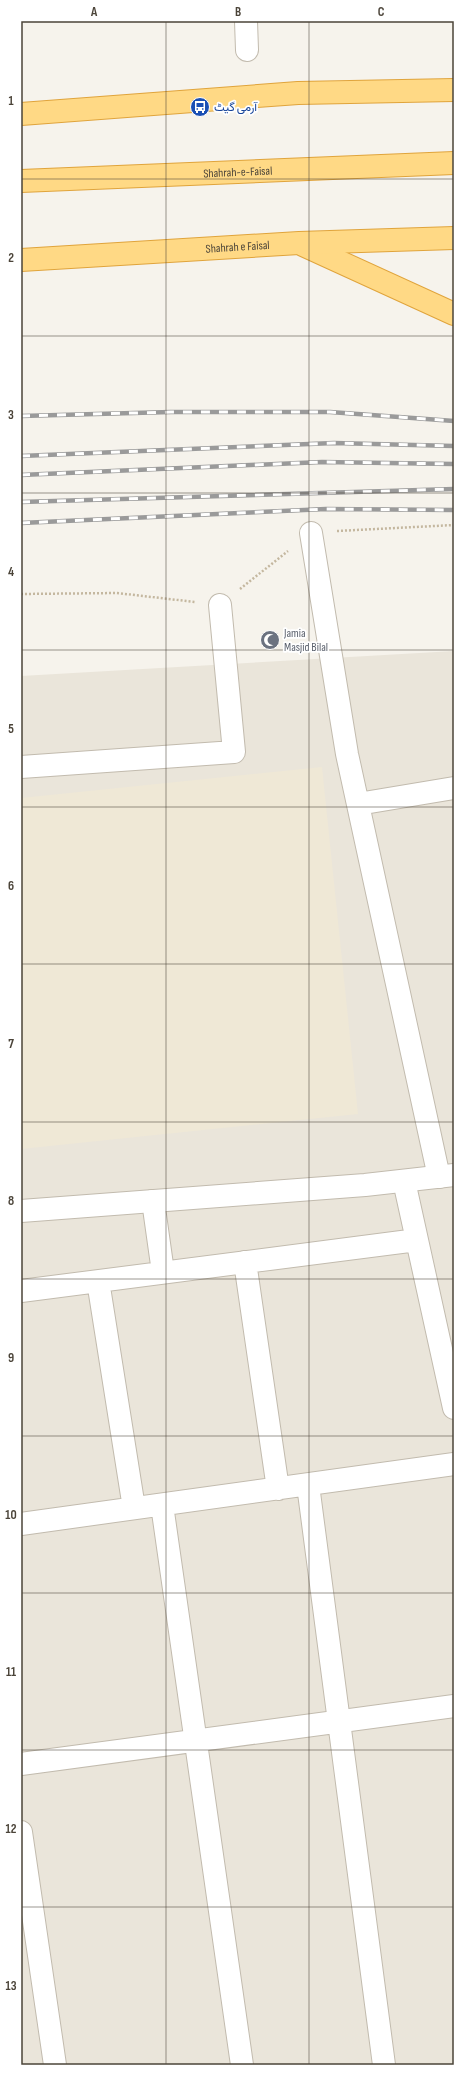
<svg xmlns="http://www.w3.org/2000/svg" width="475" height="2086" viewBox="0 0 475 2086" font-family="'Sofia Sans Condensed',Vazirmatn,sans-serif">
<rect width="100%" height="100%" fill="#f6f3ec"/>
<path fill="#eae5da" d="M454,651V2065H21V676Z"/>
<path fill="#efe8d6" d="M322,767L358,1114L21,1149V798Z"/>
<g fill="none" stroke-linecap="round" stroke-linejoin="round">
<defs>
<path id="minor" d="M246,21L247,50
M311,533L347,754L439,1177
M21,767L234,752L220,605
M358,804L454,788
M404,1181L454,1408
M153,1201L163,1272
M245,1262L278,1489
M98,1281L134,1508
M21,1291L417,1240
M308,1485L384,2065
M162,1505L242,2065
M21,1524L454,1464
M21,1764L454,1706
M21,1832L55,2065"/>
<path id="tertiary" d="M21,1211L365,1185L454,1175"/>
<g id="trunk">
<path d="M21,114L298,93L454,90"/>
<path id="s1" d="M21,181L454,163"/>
<path d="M303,245L454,314"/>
<path id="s2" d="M21,260L299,243L454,238"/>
</g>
</defs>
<use href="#minor" stroke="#c2bbae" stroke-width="24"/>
<use href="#tertiary" stroke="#c2bbae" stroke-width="24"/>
<use href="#trunk" stroke="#e0a43c" stroke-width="24"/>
<path stroke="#c4b79f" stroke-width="2.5" stroke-dasharray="2 2" stroke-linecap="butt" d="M337,531L454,525
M240,589L288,551
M21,594L117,593L195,602"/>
<use href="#minor" stroke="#fff" stroke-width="22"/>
<use href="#tertiary" stroke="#fff" stroke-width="22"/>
<use href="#trunk" stroke="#ffd985" stroke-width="22"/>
<defs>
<path id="rail" d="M21,416L171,412H330L454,421
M21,456L334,443L454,446
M21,475L322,462L454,464
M21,502L454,489
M21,523L326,509L454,510"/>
</defs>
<use href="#rail" stroke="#9a9a9a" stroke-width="4.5"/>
<use href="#rail" stroke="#fff" stroke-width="3" stroke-dasharray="9" stroke-linecap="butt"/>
</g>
<path fill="none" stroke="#4b4439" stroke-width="1" stroke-opacity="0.55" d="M166,21V2065M309,21V2065M21,179H454M21,336H454M21,493H454M21,650H454M21,807H454M21,964H454M21,1122H454M21,1279H454M21,1436H454M21,1593H454M21,1750H454M21,1907H454"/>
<defs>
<symbol id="bus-disc" viewBox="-11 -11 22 22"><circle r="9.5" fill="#1a4fb4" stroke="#fff"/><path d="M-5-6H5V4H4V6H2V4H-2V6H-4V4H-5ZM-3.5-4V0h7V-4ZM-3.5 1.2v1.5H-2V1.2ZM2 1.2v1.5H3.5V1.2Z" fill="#fff"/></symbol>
<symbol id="mosque-disc" viewBox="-11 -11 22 22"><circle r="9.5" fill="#6b7280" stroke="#fff"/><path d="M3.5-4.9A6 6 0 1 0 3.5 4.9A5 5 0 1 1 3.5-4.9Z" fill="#fff"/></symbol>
</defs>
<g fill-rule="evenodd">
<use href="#bus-disc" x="189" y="96" width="22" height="22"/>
<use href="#mosque-disc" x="259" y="629" width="22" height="22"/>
</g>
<g text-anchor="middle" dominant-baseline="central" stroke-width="3.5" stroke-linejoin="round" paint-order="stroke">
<g font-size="12" fill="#164399" stroke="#fff" text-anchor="start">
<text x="214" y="107">آرمی گیٹ</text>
</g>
<g font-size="12" fill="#4b4439" stroke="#fff">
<text stroke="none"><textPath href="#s1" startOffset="217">Shahrah-e-Faisal</textPath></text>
<text stroke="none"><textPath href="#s2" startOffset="217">Shahrah e Faisal</textPath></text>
</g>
<g font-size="12" fill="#5b616d" stroke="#fff" text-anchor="start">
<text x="284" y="633">Jamia<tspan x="284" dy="14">Masjid Bilal</tspan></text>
</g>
</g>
<rect width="475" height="2086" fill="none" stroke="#ffffff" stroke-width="44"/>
<rect x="22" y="22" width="431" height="2042" fill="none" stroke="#4b4439" stroke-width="1.5"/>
<g font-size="13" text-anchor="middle" font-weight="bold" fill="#4b4439">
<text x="94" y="16">A</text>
<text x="238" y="16">B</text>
<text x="381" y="16">C</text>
<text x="11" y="105">1</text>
<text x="11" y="262">2</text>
<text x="11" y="419">3</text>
<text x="11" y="576">4</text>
<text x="11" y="733">5</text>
<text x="11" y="890">6</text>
<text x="11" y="1048">7</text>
<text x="11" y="1205">8</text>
<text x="11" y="1362">9</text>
<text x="11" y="1519">10</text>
<text x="11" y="1676">11</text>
<text x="11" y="1833">12</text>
<text x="11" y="1990">13</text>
</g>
</svg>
